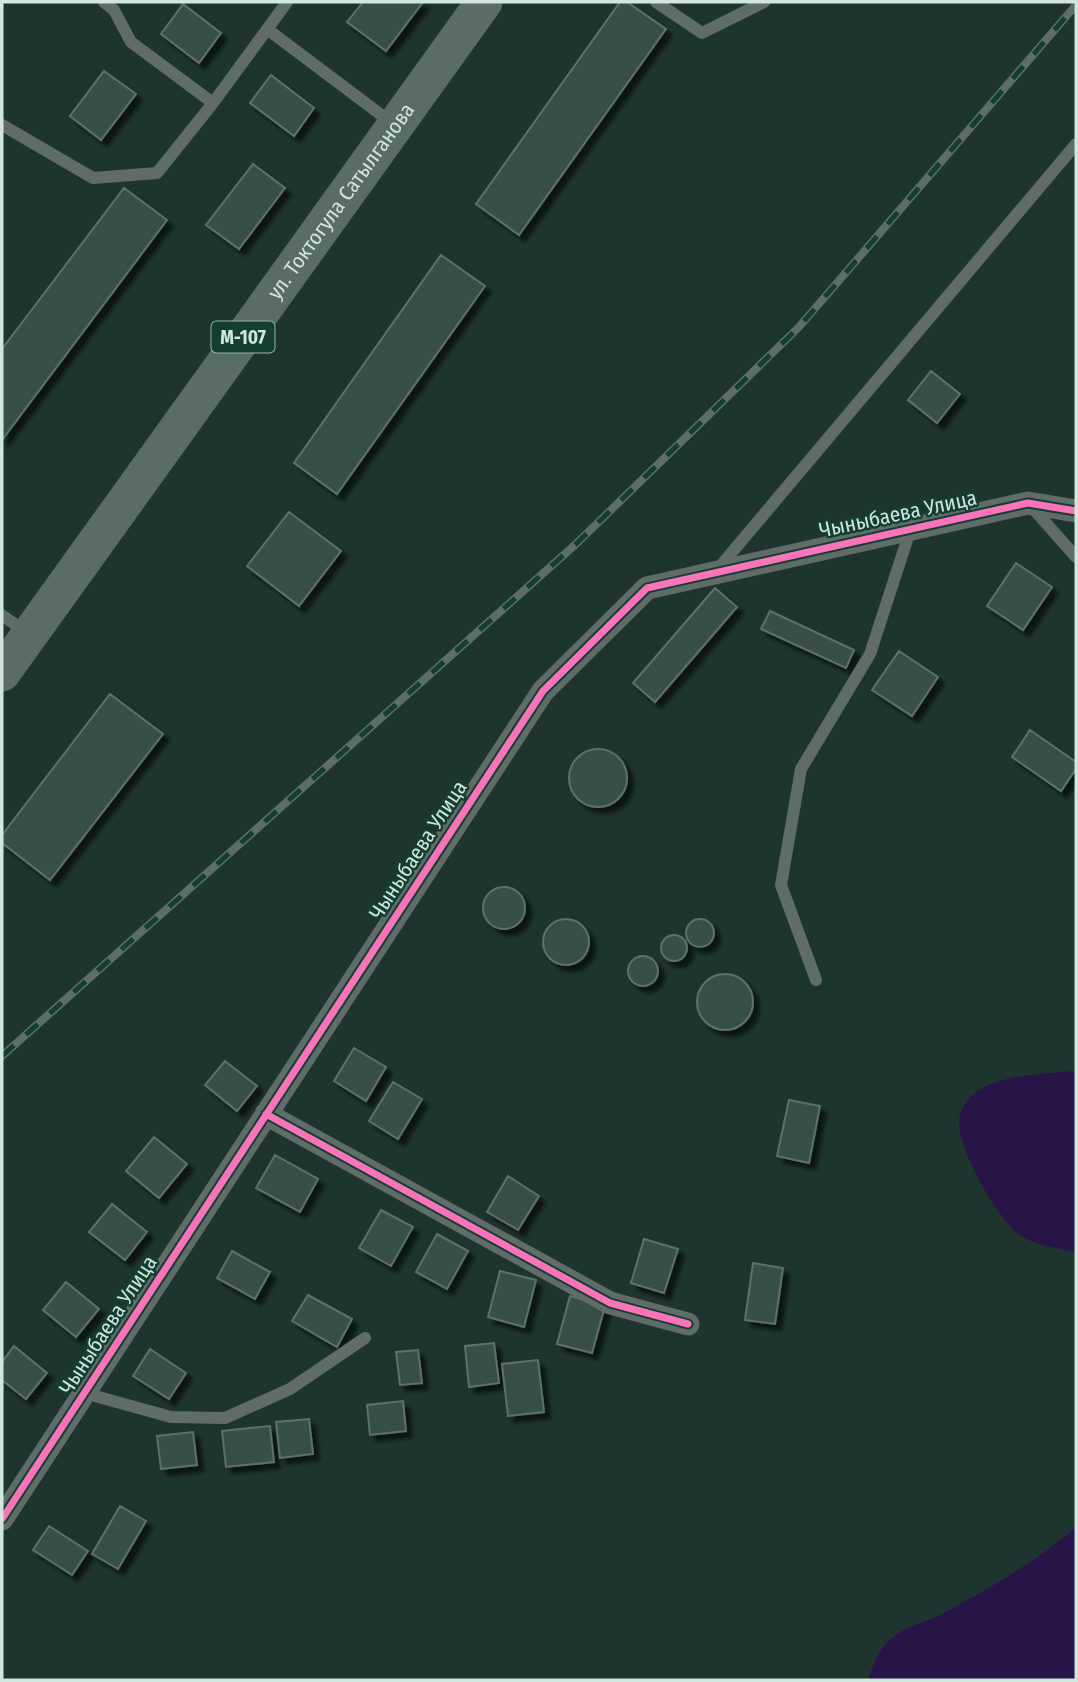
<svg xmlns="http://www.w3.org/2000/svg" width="1078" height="1682" viewBox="0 0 1078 1682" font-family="'Fira Sans Condensed',sans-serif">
<defs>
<filter id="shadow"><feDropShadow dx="6" dy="6" stdDeviation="2" flood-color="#0009"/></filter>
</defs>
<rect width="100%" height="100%" fill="#1e352f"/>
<path fill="#291447" d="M1076,1071V1252C1058,1248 1035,1246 1020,1235C997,1218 959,1151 959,1123C959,1111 965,1102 973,1095C992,1075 1049,1073 1076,1071Z
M1076,1527V1680H869C872,1663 881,1645 896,1635C909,1625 926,1622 940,1615C987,1590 1036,1562 1076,1527Z"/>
<path fill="#38504a" stroke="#5d706a" stroke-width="2" filter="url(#shadow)" d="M363,2H423L386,51L347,22Z
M620,2H627L666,29L519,235L476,204Z
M183,4L221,33L199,63L161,34Z
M104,71L136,94L101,140L70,116Z
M271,75L314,108L294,136L250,103Z
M253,164L285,188L239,249L206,225Z
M124,188L167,220L2,440V349Z
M441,255L485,286L337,494L294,463Z
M931,371L960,394L937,423L908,400Z
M289,512L341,551L299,606L247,566Z
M1016,563L1052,587L1023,630L987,606Z
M715,588L737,607L655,702L633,683Z
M770,611L854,650L846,668L761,629Z
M899,651L938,677L912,716L872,690Z
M110,694L163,734L50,880L2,843V835Z
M1030,730L1076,762V769L1061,791L1012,757Z
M569 778a29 29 0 1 1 58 0a29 29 0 1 1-58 0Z
M483 908a21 21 0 1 1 42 0a21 21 0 1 1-42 0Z
M686 933a14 14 0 1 1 28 0a14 14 0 1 1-28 0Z
M543 942a23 23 0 1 1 46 0a23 23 0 1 1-46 0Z
M661 948a13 13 0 1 1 26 0a13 13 0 1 1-26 0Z
M628 971a15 15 0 1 1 30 0a15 15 0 1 1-30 0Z
M697 1002a28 28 0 1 1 56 0a28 28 0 1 1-56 0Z
M354,1048L386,1067L366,1101L334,1081Z
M225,1061L257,1086L237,1111L205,1085Z
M393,1082L422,1099L398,1139L369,1121Z
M789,1100L820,1106L809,1163L777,1156Z
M154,1137L187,1164L159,1198L126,1171Z
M275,1155L318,1179L300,1212L256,1188Z
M508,1176L539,1196L518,1230L487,1212Z
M112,1204L147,1232L125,1260L89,1232Z
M381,1210L413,1227L391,1266L359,1248Z
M437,1234L468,1251L447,1289L416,1272Z
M644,1239L678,1249L664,1293L631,1283Z
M232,1251L270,1272L255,1299L217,1278Z
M753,1263L783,1268L775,1324L745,1320Z
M500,1271L536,1280L524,1327L488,1317Z
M66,1282L99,1309L76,1337L43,1310Z
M308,1295L352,1319L337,1347L292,1321Z
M570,1296L605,1306L592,1353L557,1344Z
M494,1343L499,1383L469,1387L465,1346Z
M14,1346L47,1373L26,1399L2,1380V1362Z
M150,1349L186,1373L169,1399L133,1376Z
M418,1350L422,1383L400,1385L396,1352Z
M538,1360L544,1412L508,1416L502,1364Z
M403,1401L406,1431L370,1435L367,1405Z
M309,1419L313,1454L280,1458L276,1422Z
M270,1426L274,1462L226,1467L222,1431Z
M193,1432L197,1465L161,1469L157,1436Z
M120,1506L146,1521L118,1569L92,1554Z
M49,1526L88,1551L72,1575L33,1550Z"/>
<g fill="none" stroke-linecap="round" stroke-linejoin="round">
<path stroke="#5f6c68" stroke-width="12" d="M104,2L114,10L131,42L213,103L287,2
M656,2L702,33L764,2
M267,29L392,123
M2,125L93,178L157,173L213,103
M1030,505L1076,557
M717,570L1076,144
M2,615L27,633
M816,980L781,885L801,769L870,654L911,528
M84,1393L171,1417L225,1418L290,1389L365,1338"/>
<path stroke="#5f6c68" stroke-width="23" d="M266,1114L610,1303L688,1324
M2,1519L543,691L647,588L1028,503L1076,511"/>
<path stroke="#596c66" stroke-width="37" id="s1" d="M2,673L484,2"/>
<defs>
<path id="rail" d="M2,1056L576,544L799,327L1076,5"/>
</defs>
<use href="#rail" stroke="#5f6d6a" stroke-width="8"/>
<use href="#rail" stroke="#153e33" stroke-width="5" stroke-dasharray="16" stroke-linecap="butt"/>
<defs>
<path id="cycleway" d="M266,1114L610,1303L688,1324
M2,1519L543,691L647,588L1028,503L1076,511"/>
</defs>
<use href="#cycleway" stroke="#153e33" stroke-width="11"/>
<use href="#cycleway" stroke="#fb73b8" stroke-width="7"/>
</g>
<g text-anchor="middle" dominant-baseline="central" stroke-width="5" stroke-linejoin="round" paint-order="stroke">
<rect fill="#153e33" stroke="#98b4ab" stroke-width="2" x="211.5" y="321.5" width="63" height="31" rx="5"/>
<g font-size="19" font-weight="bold" fill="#d0e6de">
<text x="243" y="337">М-107</text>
</g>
<g font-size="21" fill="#d0e6de" stroke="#153e33">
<text stroke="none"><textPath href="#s1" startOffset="581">ул. Токтогула Сатылганова</textPath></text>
<text transform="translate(898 514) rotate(-12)">Чыныбаева Улица</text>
<text transform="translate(418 850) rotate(-57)">Чыныбаева Улица</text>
<text transform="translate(108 1325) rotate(-57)">Чыныбаева Улица</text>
</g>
</g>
<rect width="1078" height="1682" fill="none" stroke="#d0e6de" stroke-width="7"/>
</svg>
